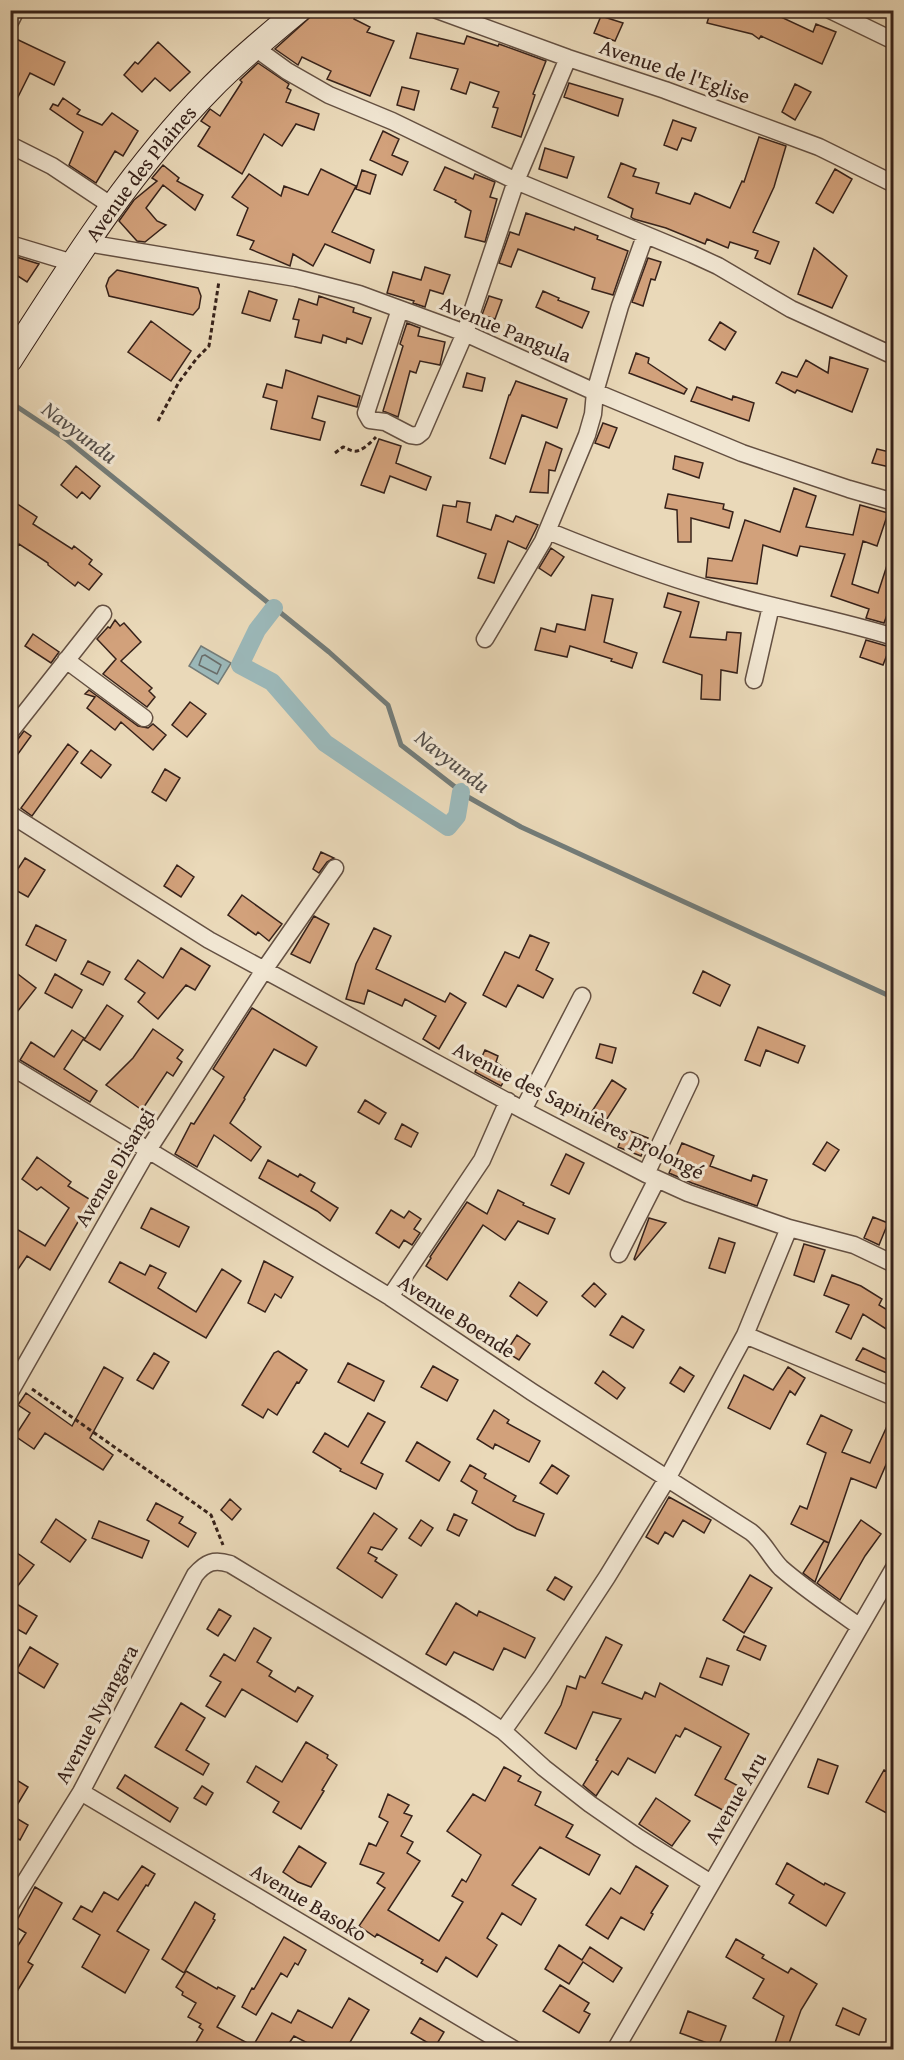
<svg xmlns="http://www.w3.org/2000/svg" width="904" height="2060" viewBox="0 0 904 2060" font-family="'Gentium Book Plus',serif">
<rect width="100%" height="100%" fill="#ead9b9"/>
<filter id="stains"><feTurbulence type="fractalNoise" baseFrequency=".00333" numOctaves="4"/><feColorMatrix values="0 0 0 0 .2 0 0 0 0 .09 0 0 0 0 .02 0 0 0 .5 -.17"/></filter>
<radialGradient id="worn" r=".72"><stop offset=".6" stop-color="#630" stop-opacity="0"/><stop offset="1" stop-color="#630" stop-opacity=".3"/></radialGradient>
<path fill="#9bb8b9" stroke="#737c79" stroke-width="1.5" d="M201,646L231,663L218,684L189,666Z"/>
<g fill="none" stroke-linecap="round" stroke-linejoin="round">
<path stroke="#696d6a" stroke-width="1.5" d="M205,655L221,665L217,674L199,665L202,656Z"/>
<path stroke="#737c79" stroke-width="5" d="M10,402L67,440L329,652L388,705L401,745L468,797L521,827L894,998"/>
<path stroke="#9bb8b9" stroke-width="18" d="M274,608L257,630L240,665L272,682L325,743L448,827L457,816L461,792"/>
</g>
<path fill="#d2a17b" stroke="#37221a" stroke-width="1.5" d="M318,10H357L354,19L370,27L367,32L394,41L370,96L327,79L331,71L302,57L298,65L275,49Z
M711,10H728L748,16L751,10H766L813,32L816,24L836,32L822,64L761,36L759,39L752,34L707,23Z
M601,16L623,23L615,41L594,33Z
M417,33L464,44L467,36L498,46L499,44L546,61L533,94L535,95L521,137L492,127L498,108L493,107L499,92L470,82L466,94L451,89L458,69L410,58Z
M10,36L65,62L54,85L30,73L10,113Z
M158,42L190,72L170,91L155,78L142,92L124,75L135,62L138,64Z
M258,63L289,84L287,88L291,90L286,102L319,114L314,130L296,124L282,146L264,134L242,174L198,146L210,127L201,121L210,109L220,116L242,82L240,80Z
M569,83L623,99L618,116L564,97Z
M795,84L811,92L795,120L782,112Z
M402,87L419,91L414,110L397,105Z
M63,98L80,110L77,114L102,125L112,113L138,131L123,156L115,151L96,183L69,165L83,132L50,109L53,104L58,106Z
M673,120L696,128L691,141L682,138L677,150L664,145Z
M383,131L399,139L392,155L408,162L402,175L370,160Z
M759,137L786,146L774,187L753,232L779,242L770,264L755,258L758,251L730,242L728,248L707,239L705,244L666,228L634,219L631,217L633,209L608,197L621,163L636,169L633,176L659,183L656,193L690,204L695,193L730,208L742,181L744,182Z
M545,148L574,157L567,178L539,169Z
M163,165L179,178L177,181L203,195L195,210L163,185L146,208L157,221L166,225L145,242L137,241L119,221L134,200L157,181L152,178Z
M445,167L473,179L475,174L495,182L490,197L497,199L485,242L465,237L471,211L455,202L456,200L434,190Z
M321,169L356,186L332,232L374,250L370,263L325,244L313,266L293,254L290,266L250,249L254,241L237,235L248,208L232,197L249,174L281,196L284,186L308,195Z
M835,169L852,179L833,213L816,203Z
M362,170L376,175L370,194L356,189Z
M526,213L574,230L575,227L598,236L597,239L628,251L613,295L592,289L595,278L518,249L511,267L499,263L510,232L519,235Z
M814,248L847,276L832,308L798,294Z
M10,255L39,264L27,282L10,271Z
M648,258L661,262L655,280L651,279L643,306L632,302Z
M425,267L450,275L443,294L430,290L425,307L413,303L414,301L387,293L393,272L421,280Z
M117,270L198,288L201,296L199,308L193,315L109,296L106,286L109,278Z
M249,291L277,300L270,321L242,313Z
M543,291L559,298L558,300L589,312L582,328L536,307Z
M319,296L354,308L353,312L371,318L362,344L347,338L346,343L323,335L321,343L295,337L299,320L293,319L299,299L317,305Z
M489,296L502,300L495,319L482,315Z
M151,321L191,351L171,381L128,352Z
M720,322L736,332L725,350L709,340Z
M407,323L420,328L418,336L445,342L440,365L420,361L416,373L410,371L398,417L383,411L403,346L400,344Z
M636,353L649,358L648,363L687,389L684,394L629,373Z
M830,357L868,369L852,412L797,390L795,393L776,383L782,372L797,377L806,360L828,373Z
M286,370L360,396L357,407L318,396L312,418L325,422L320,440L271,429L277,401L263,397L267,384L282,388Z
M467,373L485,378L482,391L463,387Z
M516,381L567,399L557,428L522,415L505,464L490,458L509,395H510Z
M697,387L732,400L733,396L754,403L749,421L691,401Z
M603,423L617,428L609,448L595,443Z
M379,439L401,446L396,463L431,477L426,490L390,476L384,493L361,485Z
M546,442L562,449L555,471L549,470L548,493L530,492Z
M877,449L894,453V468L872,463Z
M675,456L703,463L699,478L673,469Z
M76,466L100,486L90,499L82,492L77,498L61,485Z
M794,488L816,496L806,527L853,535L860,505L888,513L877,546L863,541L852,584L878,593L891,553L894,554V596L884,623L866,618L869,609L831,596L845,554L800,546L797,556L763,545L757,584L706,577L708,558L732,561L745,520L780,532Z
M668,494L724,504L723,509L733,512L729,528L691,518V542H678L677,510L665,508Z
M10,499L37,517L33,524L72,549L74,546L92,560L89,564L102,574L89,590L78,582L75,586L48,565V563L19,544L10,557Z
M457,501L470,503L467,522L491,530L496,515L513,522L516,516L538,525L526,549L508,541L494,583L478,578L486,554L437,536L443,505L456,507Z
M551,548L564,557L551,576L539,568Z
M668,593L699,602L690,637L726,640L727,632L741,633L737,673L721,670L720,700L701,699L702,675L663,662L681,612L664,607Z
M592,595L613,599L604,642L637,653L632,668L611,661L612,659L570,646L567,657L535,650L541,628L555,632L557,624L585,630Z
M115,620L120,626L124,623L141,642L121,661L152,688L149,691L155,697L147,707L103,674L116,659L97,639L108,627L110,628Z
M33,634L59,652L51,663L25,646Z
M866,640L890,647L883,665L860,657Z
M89,690L138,726L148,728L153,724L166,735L153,750L121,722L115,730L87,708L95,697L85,694Z
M190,702L206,714L187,737L172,725Z
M24,731L31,736L10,765V742L18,739Z
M68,744L78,752L32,816L21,808Z
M91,750L111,765L101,778L81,763Z
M165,769L180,778L166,801L152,792Z
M321,852L334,858L327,862L319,873L313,869Z
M25,858L45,870L28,897L10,887V881Z
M177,865L194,877L181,897L164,886Z
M242,895L282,924L269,941L258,932L256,935L228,915Z
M314,916L329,924L310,963L291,954Z
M36,925L66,940L56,961L26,945Z
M374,928L391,936L376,969L445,1002L450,993L466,1003L439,1049L423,1039L436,1016L405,999L402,1006L368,990L364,1004L346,999L356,964Z
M530,935L549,943L536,970L553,979L543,998L518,985L506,1007L483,995L505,952L519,958Z
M181,948L210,966L195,990L186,985L158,1019L138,1002L145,993L125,979L138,960L163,978Z
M88,961L110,972L103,985L81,974Z
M10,968L36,988L10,1021Z
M703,971L730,985L720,1006L693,993Z
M55,974L82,990L72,1008L45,993Z
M107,1005L123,1016L100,1050L84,1040Z
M252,1008L317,1047L306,1066L274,1049L244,1098L245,1099L230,1123L261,1147L251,1161L214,1135L197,1167L175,1154L191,1123L194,1124L224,1077L213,1069Z
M758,1027L805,1046L798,1063L766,1050L760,1066L745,1060Z
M153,1029L183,1050L177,1058L182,1062L173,1076L167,1072L142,1110L106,1085L133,1058Z
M72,1030L84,1038L64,1069L97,1091L90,1102L20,1060L31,1042L54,1057Z
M600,1044L616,1048L612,1063L596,1058Z
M485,1050L498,1056L496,1062L510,1072L501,1086L475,1072Z
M612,1080L626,1089L603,1125L589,1116Z
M365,1100L386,1113L379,1124L358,1112Z
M402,1124L418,1133L411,1147L395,1139Z
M625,1129L648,1138L641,1156L618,1147Z
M827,1142L839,1150L825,1171L813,1164Z
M682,1143L714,1156L710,1166L751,1181L753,1175L767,1180L757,1206L692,1183L669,1173Z
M566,1154L584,1163L569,1194L551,1185Z
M37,1157L71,1182L68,1186L94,1202L85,1216L82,1215L50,1270L27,1256L10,1281V1225L45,1246L69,1208L41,1187L37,1190L22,1179Z
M268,1160L298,1177L300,1174L315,1183L311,1191L338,1208L330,1221L317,1211L259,1178Z
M498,1190L524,1203L523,1205L555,1219L548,1234L518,1221L505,1240L483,1225L447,1280L426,1266L431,1258L430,1257L467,1202L487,1214Z
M151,1208L189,1227L179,1247L141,1228Z
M391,1210L404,1218L409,1211L421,1219L414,1229L420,1233L412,1245L404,1240L399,1248L376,1233Z
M873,1217L888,1223L879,1245L864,1238Z
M649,1218L666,1223L635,1260L634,1259Z
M719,1238L735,1243L725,1273L709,1268Z
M804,1244L825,1250L814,1282L794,1275Z
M264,1261L293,1277L281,1298L275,1294L265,1312L248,1303Z
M120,1262L145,1275L150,1265L166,1273L158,1288L196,1312L222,1269L241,1281L206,1338L109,1282Z
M832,1275L861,1286L882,1299L879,1305L894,1314V1334L863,1314L851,1339L836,1332L849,1305L824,1295Z
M519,1282L547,1302L537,1316L510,1296Z
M594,1283L606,1294L595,1307L582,1296Z
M622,1316L644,1330L633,1348L610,1335Z
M517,1335L530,1344L519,1360L506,1352Z
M863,1348L894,1363V1376L856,1360Z
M278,1351L307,1370L299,1383L297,1382L277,1415L268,1409L263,1418L242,1405L274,1353Z
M154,1353L169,1362L153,1389L137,1380Z
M348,1363L384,1381L374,1401L338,1382Z
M433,1366L458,1380L447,1401L421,1387Z
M104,1367L123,1378L90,1438L113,1455L103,1470L45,1433L34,1449L15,1436L30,1413L18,1405L26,1393L72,1426Z
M680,1367L694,1376L684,1392L670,1383Z
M788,1367L805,1378L795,1395L790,1391L770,1429L728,1408L744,1375L773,1390Z
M603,1371L625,1388L617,1399L595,1383Z
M494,1410L509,1420L507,1423L540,1441L529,1462L495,1444L493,1449L477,1439Z
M894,1411V1446L876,1488L851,1478L829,1543L791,1524L800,1506L807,1509L826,1453L807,1444L821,1415L852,1430L842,1452L870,1463Z
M368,1413L385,1422L361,1463L383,1474L376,1489L340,1471L341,1469L313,1452L325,1433L348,1447Z
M417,1442L450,1462L439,1481L406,1461Z
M470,1465L486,1474L484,1478L516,1496L513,1501L544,1514L535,1536L517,1529L472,1503L477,1491L461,1481Z
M552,1465L569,1476L557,1494L540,1483Z
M669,1497L711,1520L704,1533L683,1520L673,1537L665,1532L658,1544L646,1537Z
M230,1499L241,1509L232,1520L221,1510Z
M156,1503L183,1517L179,1523L196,1533L188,1547L147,1520Z
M374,1513L397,1529L382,1550L371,1547L368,1553L377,1558L375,1561L397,1575L382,1598L337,1568Z
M454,1514L467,1520L459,1536L447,1530Z
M56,1519L86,1540L70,1562L41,1542Z
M421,1520L433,1528L421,1546L409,1538Z
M861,1520L881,1534L865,1556L840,1600L817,1583Z
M99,1521L149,1541L142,1558L92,1538Z
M824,1541L829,1543L815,1582L803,1573Z
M10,1548L34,1565L10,1596Z
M750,1575L772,1588L744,1633L723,1620Z
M555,1577L572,1587L564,1600L547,1590Z
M10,1600L37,1616L26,1634L10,1625Z
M456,1603L477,1616L479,1611L535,1638L525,1658L504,1648L493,1670L454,1652L446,1665L426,1654Z
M219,1609L231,1616L218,1636L207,1629Z
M254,1628L271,1638L257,1662L272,1671L269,1676L295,1692L298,1687L313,1696L297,1722L242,1689L225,1717L206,1706L221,1682L210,1676L224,1654L235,1661Z
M744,1636L766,1646L760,1660L737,1650Z
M606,1637L622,1645L602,1683L642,1699L645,1692L655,1697L660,1683L749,1734L725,1779L744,1789L730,1814L695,1795L721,1747L685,1728L680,1737L676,1735L655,1773L628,1758L618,1775L612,1771L596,1796L583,1785L598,1761L596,1760L621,1719L593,1712L576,1749L545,1733L561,1705L567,1686L576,1689L580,1676L585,1678Z
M30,1647L58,1664L44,1688L16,1671Z
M707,1658L729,1666L722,1685L700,1677Z
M181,1703L205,1718L186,1750L209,1764L203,1775L155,1747Z
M306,1742L328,1755L327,1758L337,1765L322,1790L324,1791L301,1829L273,1812L279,1802L247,1782L256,1766L282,1782Z
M818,1759L838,1766L828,1794L808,1787Z
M504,1767L521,1776L518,1781L541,1792L535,1805L573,1825L566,1837L600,1855L589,1875L540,1847L512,1885L536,1899L521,1925L502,1913L487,1938L497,1945L477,1977L446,1957L437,1972L421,1963L423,1960L377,1934L375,1937L359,1926L385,1888L377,1883L384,1873L360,1864L369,1843L376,1846L388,1822L379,1817L388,1794L409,1805L404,1813L412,1816L401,1836L413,1842L407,1853L420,1861L388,1910L439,1941L463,1902L452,1896L462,1879L466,1882L481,1855L447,1831L473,1794L485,1801Z
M884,1770L894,1776V1817L866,1802Z
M125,1775L178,1808L170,1822L117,1788Z
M10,1776L28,1787L11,1815L28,1825L20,1840L10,1834Z
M202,1786L213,1793L206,1805L194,1798Z
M656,1798L690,1821L672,1846L639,1824Z
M299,1846L326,1863L311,1887L298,1882L283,1872Z
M787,1863L824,1885L825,1883L845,1893L826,1926L789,1903L794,1895L776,1884Z
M142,1866L155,1874L148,1886L146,1885L117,1931L149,1950L125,1993L82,1967L100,1935L73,1919L81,1906L92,1912L104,1892L118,1900Z
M636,1866L668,1886L651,1913L653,1914L644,1930L621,1917L608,1939L586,1925L611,1888L620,1894Z
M35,1887L62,1903L28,1962L33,1965L10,2003V1958L26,1933L14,1926Z
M195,1902L215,1914L213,1919L215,1920L184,1973L162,1959Z
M284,1937L306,1950L298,1965L295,1963L287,1977L281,1973L256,2015L242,2007L252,1988L254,1989Z
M736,1939L764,1955L762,1958L788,1973L791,1968L817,1984L801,2010L787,2049H773L784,2016L753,1998L764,1979L726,1957Z
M559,1945L582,1960L590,1947L622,1968L613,1982L583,1962L569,1984L545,1969Z
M186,1971L217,1989L218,1987L235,1996L217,2027L253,2046L272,2013L291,2023L298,2010L332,2028L349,1998L369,2010L346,2049H319L294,2036L285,2049H226L213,2043L209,2049H192L203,2030L199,2027L201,2024L188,2017L196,2003L182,1995L183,1992L176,1987Z
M560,1985L589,2003L584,2011L590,2014L579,2033L543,2011Z
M843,2008L866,2019L859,2035L836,2025Z
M688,2011L726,2026L718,2047L680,2033Z
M420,2018L444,2032L435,2047L411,2033Z"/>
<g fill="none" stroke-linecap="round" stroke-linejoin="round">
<defs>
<path id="street" d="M437,10L568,58L665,90L819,147L894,184
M830,10L894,41
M10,22L16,10
M254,47L287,71L329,95L392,121L516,181L692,254L718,266L791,309L894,356
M10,145L52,166L112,206
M87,243L296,278L359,294L465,333L595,392L742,453L849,489L894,502
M10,244L73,263
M400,309L366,413L370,420L385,422L410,435L417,436L422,432L465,333L516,181L568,58
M548,531C602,553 656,574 712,590C772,608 834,618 894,637
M485,639L543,541L587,435L593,414L595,392L620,306L645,236
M66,660L144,718
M754,680L771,606
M10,732L103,614
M10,814L209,940L523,1110L646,1174L688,1193L789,1228L745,1335L667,1479L607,1577L542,1676L503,1731
M10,1066L390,1297L532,1392L751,1532C764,1542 770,1557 781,1568C806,1590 834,1608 860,1627
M523,1110L582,996
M646,1174L690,1081
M789,1228L854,1245L894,1264
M619,1254L657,1179
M390,1297L482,1160L508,1101
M745,1335L894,1397
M10,1392L148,1150L264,970L335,868
M81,1792L515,2050
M10,1906L81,1792L195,1575C206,1562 214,1559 230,1564L471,1710L503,1731L544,1768L590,1804L639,1838L711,1883
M10,2049L12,2050
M615,2050L894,1568"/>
<g id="secondary">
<path id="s1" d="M10,360C71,265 131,169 210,89C238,60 269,35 299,10"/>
</g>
</defs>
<use href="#street" stroke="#645042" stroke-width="19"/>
<use href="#secondary" stroke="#37221a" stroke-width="26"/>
<path stroke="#37221a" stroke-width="3" stroke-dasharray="4.5 3" stroke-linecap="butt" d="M158,421L179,382L197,358L209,346L219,281
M335,453L343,447C346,448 349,450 353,451C361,453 371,442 376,437
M32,1389L211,1515L223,1545"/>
<use href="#street" stroke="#f1e6d2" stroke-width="16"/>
<use href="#secondary" stroke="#f1e6d2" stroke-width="24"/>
</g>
<g text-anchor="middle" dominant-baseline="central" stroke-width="6" stroke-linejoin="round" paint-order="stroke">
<g font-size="21" fill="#37221a" stroke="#f1e6d2">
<text transform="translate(675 71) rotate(19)">Avenue de l'Eglise</text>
<text stroke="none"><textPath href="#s1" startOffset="228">Avenue des Plaines</textPath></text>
<text transform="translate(506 329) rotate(23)">Avenue Pangula</text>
<text transform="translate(579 1110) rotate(27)">Avenue des Sapinières prolongé</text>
<text transform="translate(114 1167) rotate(-59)">Avenue Disangi</text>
<text transform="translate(457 1316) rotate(33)">Avenue Boende</text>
<text transform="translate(96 1714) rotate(-62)">Avenue Nyangara</text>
<text transform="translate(735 1798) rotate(-60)">Avenue Aru</text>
<text transform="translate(309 1902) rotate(31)">Avenue Basoko</text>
</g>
<g font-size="22" font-style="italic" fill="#554f4a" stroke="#f1e6d2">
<text transform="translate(80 432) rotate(37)">Navyundu</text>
<text transform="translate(453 761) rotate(38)">Navyundu</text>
</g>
</g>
<rect width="904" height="2060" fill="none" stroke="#ead9b9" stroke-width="36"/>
<rect x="12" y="12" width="880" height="2036" fill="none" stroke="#37221a" stroke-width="3"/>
<rect x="18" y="18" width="868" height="2024" fill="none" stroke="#37221a" stroke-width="1.5"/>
<rect width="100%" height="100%" filter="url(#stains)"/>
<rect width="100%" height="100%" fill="url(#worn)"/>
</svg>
